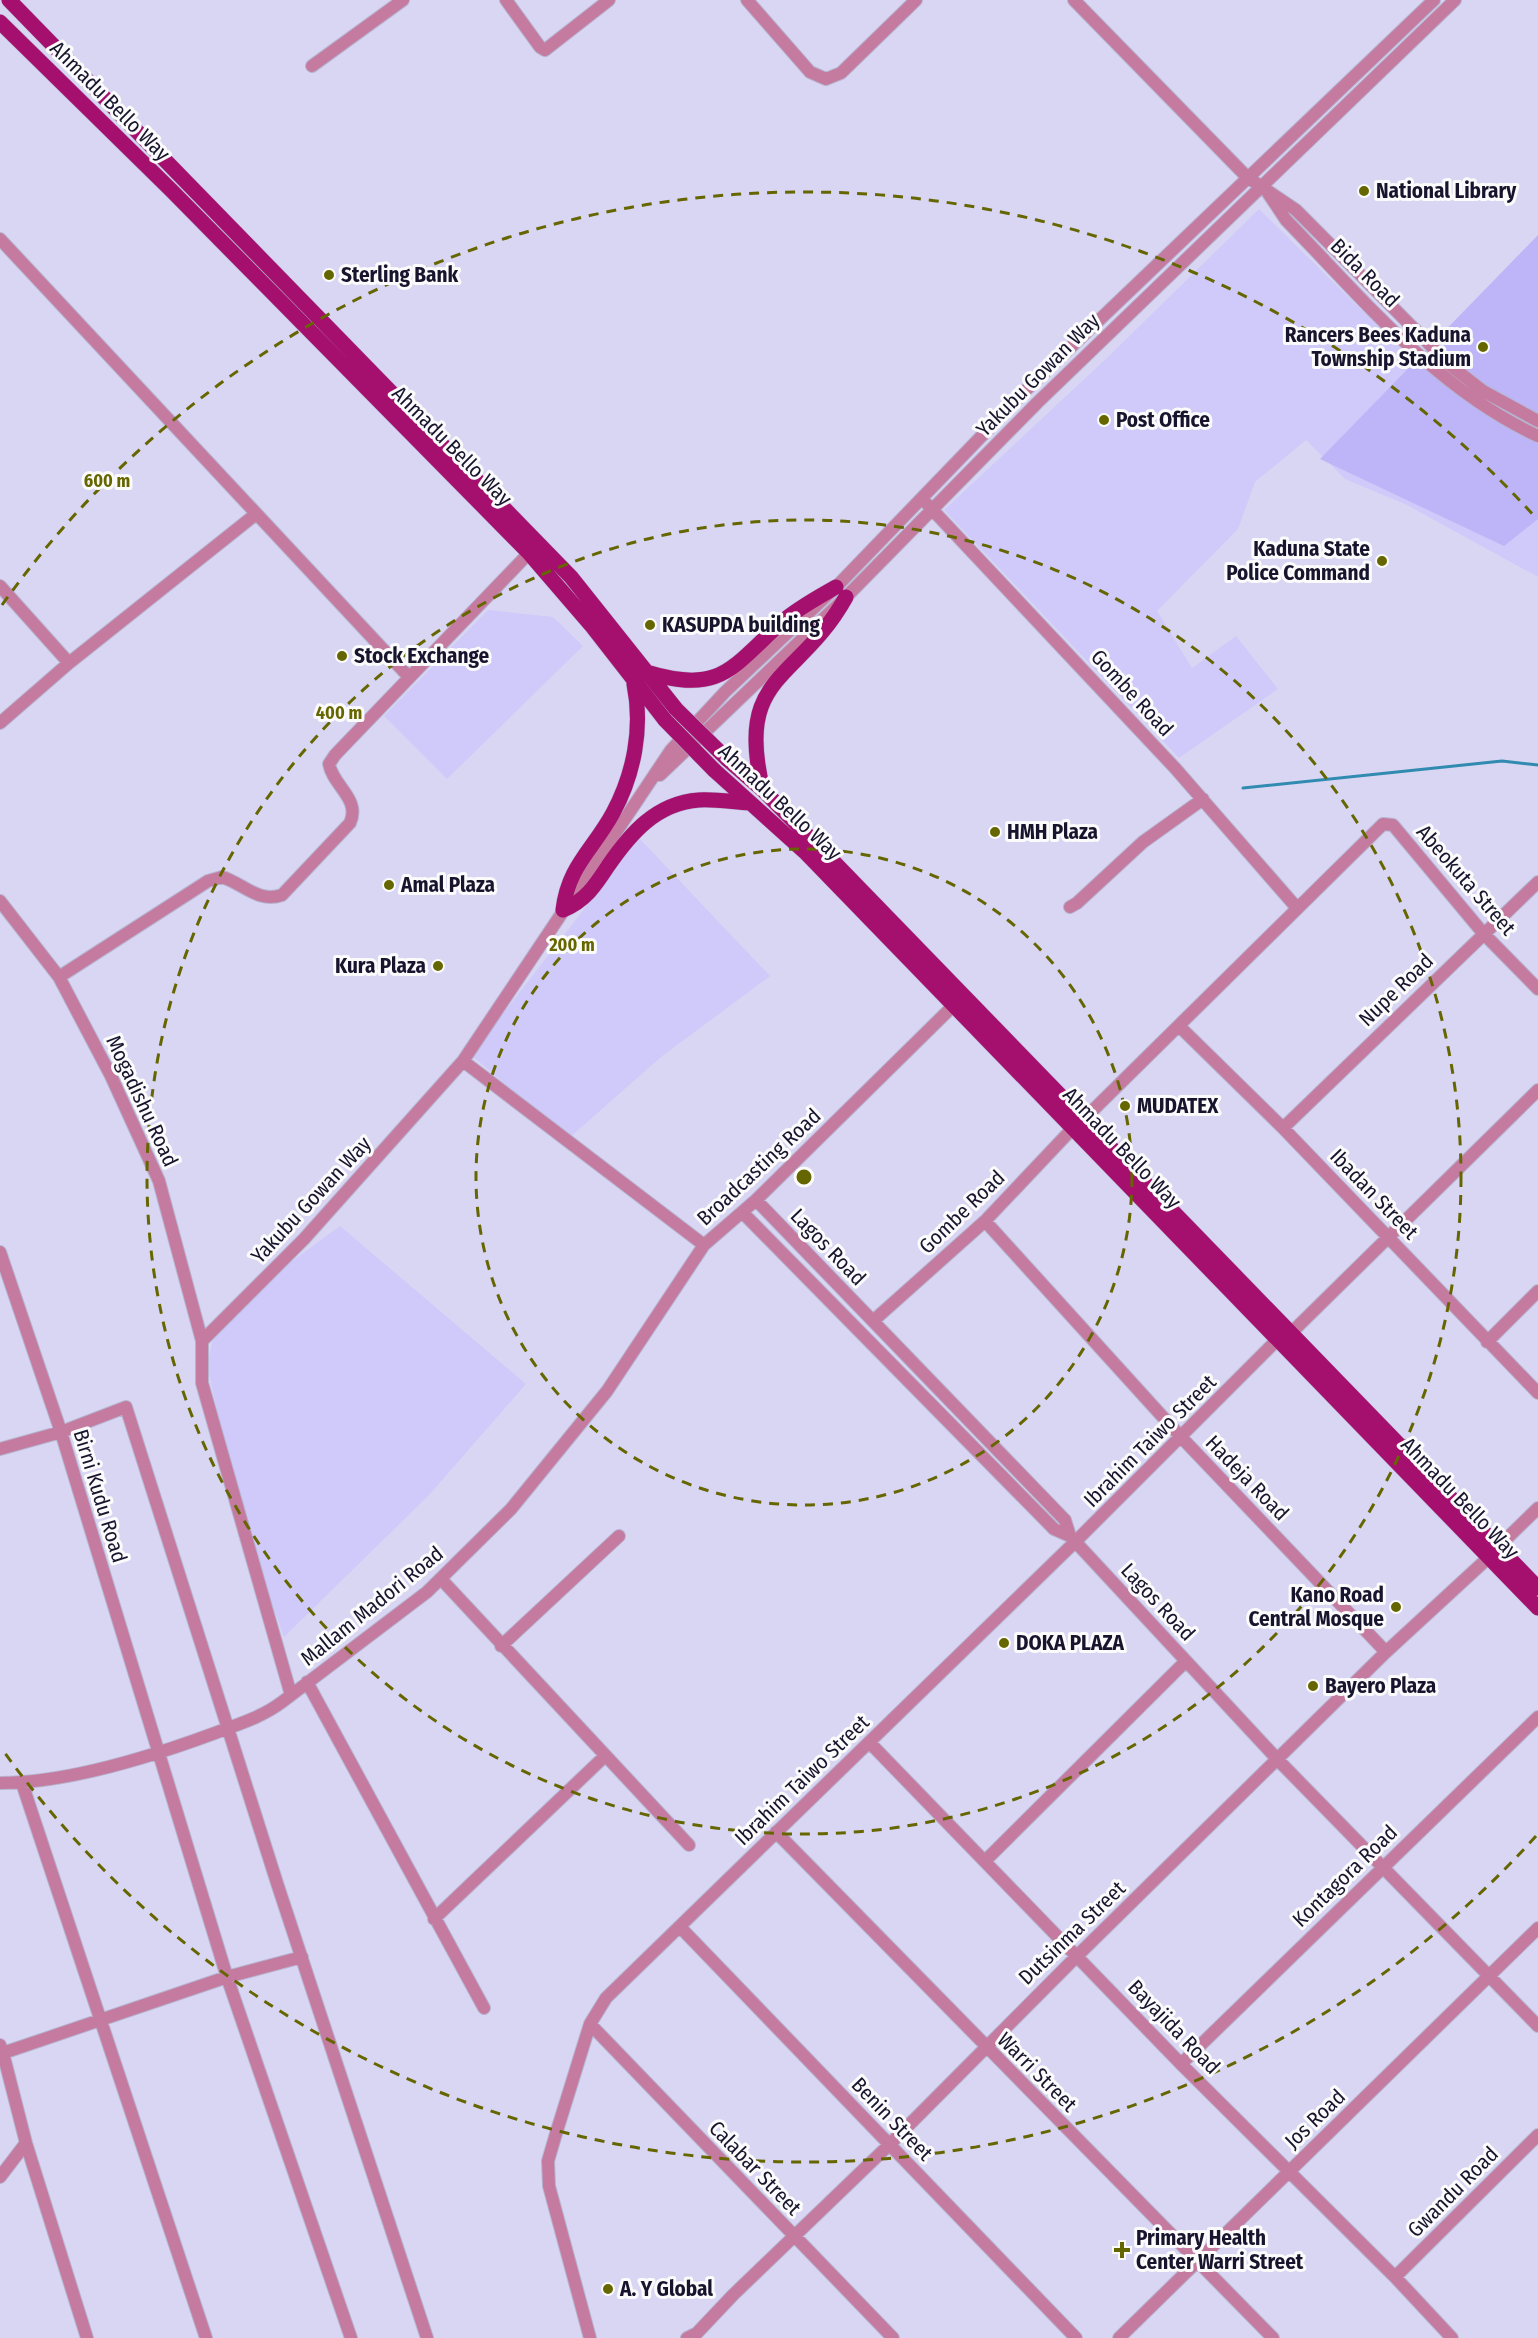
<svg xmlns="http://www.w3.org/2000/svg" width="1538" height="2338" viewBox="0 0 1538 2338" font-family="'Fira Sans Condensed',sans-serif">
<rect width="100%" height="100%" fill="#d9d6f3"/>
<path fill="#cfcaf9" d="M1259,209L1444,391L1538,449V577L1407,505L1345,479L1306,440L1255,482L1238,529L1157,611L1192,668L1236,636L1278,689L1179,758L944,510L1109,356Z
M488,610L553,617L583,646L447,779L384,716Z
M639,838L770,976L661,1057L569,1138L471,1055Z
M340,1226L526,1384L430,1494L284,1637L238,1508L207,1365L215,1330L276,1273Z"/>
<path fill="#bdb5f7" d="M1538,235V519L1504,546L1320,459Z"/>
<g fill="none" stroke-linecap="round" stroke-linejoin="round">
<path stroke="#318bb0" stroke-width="3" d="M1243,788L1502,761L1538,765"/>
<defs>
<path id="minor" d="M506,0L540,47L545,50L609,0
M747,0L810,72L826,79L841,73L916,0
M1074,0L1247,177L1296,210L1451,366L1483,391L1538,421
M312,66L403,0
M1268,193L1286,220C1363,299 1436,389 1538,436
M0,239L408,676
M927,504L1175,768L1297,908
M0,586L69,663
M0,723L69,663L256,514
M660,775L846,597L1037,403L1455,0
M0,901L59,977L111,1076L159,1181L202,1341
M1070,907L1077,903L1143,842L1203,799
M59,977L208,881L222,877C244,884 258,903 282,895L350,823C361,799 333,786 329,764L335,755L529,553
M1179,1026L1283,1128L1538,1393
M463,1061L704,1245
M1083,1120L1383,824L1393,825L1483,933L1538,989
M1283,1128L1538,882
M756,1200L1065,1520L1070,1536L1278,1760L1538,2026
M742,1212L1054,1529L1070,1536
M985,1221L1181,1437L1386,1652
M0,1252L61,1432L227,1977L351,2338
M873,1321L985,1221L1073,1128
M1291,1333L1538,1090
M1487,1342L1538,1291
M0,1449L61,1432L126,1407L277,1883L427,2338
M1498,1547L1538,1508
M441,1579L689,1845
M501,1646L619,1536
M307,1682L484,2008
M291,1695L202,1383V1341L304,1239L463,1061L671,750L725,692L836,587L1026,390L1434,0
M869,1742L1181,2064L1395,2277L1452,2338
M0,1783C66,1783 153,1756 215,1733C239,1724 262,1717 282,1702L427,1592L511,1509L607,1391L704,1245L756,1200L954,1005
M22,1783L206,2338
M776,1832L1273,2338
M985,1861L1186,1661
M434,1919L605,1756
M680,1927L1076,2338
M590,2024L893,2338
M0,2045L3,2053L227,1977L302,1957
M3,2053L26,2143L87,2338
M1181,2064L1538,1717
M0,2177L26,2143
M1395,2277L1538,2135
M590,2338L549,2186L548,2161L555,2137L590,2024L606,1998L1075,1542L1278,1339
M687,2338L697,2333L733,2295L889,2145L1078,1955L1386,1652L1488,1558
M1119,2338L1538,1928"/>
<path id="major" d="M9,0L571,577L676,709
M0,22L171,190L529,553L591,625L665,720
M646,672C721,695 731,668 782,622C798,608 817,598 836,587
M727,759L763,790L833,861L1538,1588
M714,770L806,853L1538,1608
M763,790C734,673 799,682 846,597
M563,910C568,866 593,850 613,813C634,774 643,728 634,684
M563,910C585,901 595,886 608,866C630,834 656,803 699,800C715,799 733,802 750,803"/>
</defs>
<use href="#minor" stroke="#b6b3cf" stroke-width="14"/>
<use href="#major" stroke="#b6b3cf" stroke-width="16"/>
<use href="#minor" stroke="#c57b9f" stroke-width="12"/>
<use href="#major" stroke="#a50f6d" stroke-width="15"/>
<defs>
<path id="major-bridge" d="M676,709L727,759
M665,720L714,770"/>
</defs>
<use href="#major-bridge" stroke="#b6b3cf" stroke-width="16" stroke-linecap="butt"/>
<use href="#major-bridge" stroke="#a50f6d" stroke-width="15"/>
</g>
<g fill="none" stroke="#660" stroke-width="3" stroke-dasharray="10 8">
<circle cx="804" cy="1177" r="328"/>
<circle cx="804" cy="1177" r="657"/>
<path d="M1536 1836A985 985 0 0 1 2 1749M2 605A985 985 0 0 1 1536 518"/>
</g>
<g fill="#660" stroke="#fbfbfb" stroke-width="2">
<circle cx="1364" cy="191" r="6"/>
<circle cx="329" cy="275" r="6"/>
<circle cx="1483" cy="347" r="6"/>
<circle cx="1104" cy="420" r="6"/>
<circle cx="1382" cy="561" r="6"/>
<circle cx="650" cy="625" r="6"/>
<circle cx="342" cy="656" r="6"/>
<circle cx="995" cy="832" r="6"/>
<circle cx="389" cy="885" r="6"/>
<circle cx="438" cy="966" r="6"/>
<circle cx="1125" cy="1106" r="6"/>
<circle cx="1396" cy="1607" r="6"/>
<circle cx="1004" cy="1643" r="6"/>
<circle cx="1313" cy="1686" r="6"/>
<path d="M1119 2241h6v6h6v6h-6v6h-6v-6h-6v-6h6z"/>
<circle cx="608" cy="2289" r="6"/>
</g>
<g text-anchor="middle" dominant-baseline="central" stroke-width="6" stroke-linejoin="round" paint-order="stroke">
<g font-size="21" fill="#18142d" stroke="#fbfbfb">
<text transform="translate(110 101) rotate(45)">Ahmadu Bello Way</text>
<text transform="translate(1365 273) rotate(45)">Bida Road</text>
<text transform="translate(1038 375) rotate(-45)">Yakubu Gowan Way</text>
<text transform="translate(452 446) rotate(45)">Ahmadu Bello Way</text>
<text transform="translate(1132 693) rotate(47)">Gombe Road</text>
<text transform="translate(780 802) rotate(43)">Ahmadu Bello Way</text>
<text transform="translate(1466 880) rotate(49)">Abeokuta Street</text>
<text transform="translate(1396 990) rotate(-44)">Nupe Road</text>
<text transform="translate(142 1101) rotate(65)">Mogadishu Road</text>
<text transform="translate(1122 1148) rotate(46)">Ahmadu Bello Way</text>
<text transform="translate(759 1167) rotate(-43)">Broadcasting Road</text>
<text transform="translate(1374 1194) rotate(46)">Ibadan Street</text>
<text transform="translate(311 1200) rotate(-47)">Yakubu Gowan Way</text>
<text transform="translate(962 1212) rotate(-44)">Gombe Road</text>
<text transform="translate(828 1247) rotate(46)">Lagos Road</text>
<text transform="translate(1150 1441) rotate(-45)">Ibrahim Taiwo Street</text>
<text transform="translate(1247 1478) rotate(46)">Hadeja Road</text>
<text transform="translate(100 1496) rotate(73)">Birni Kudu Road</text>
<text transform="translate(1460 1498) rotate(46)">Ahmadu Bello Way</text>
<text transform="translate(1158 1602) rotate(47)">Lagos Road</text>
<text transform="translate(372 1606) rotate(-39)">Mallam Madori Road</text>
<text transform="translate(802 1780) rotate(-44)">Ibrahim Taiwo Street</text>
<text transform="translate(1345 1876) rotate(-44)">Kontagora Road</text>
<text transform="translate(1072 1933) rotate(-44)">Dutsinma Street</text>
<text transform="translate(1174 2027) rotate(46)">Bayajida Road</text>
<text transform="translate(1037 2072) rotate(45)">Warri Street</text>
<text transform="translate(892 2119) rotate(46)">Benin Street</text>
<text transform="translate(1315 2119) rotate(-44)">Jos Road</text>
<text transform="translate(755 2168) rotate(46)">Calabar Street</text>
<text transform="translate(1453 2192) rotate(-45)">Gwandu Road</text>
</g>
<g font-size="21" font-weight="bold" fill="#18142d" stroke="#fbfbfb" text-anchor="start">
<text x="1376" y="191">National Library</text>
<text x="341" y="275">Sterling Bank</text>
<text x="1471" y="335" text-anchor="end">Rancers Bees Kaduna<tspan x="1471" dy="24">Township Stadium</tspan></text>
<text x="1116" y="420">Post Office</text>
<text x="1370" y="549" text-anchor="end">Kaduna State<tspan x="1370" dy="24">Police Command</tspan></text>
<text x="662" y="625">KASUPDA building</text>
<text x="354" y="656">Stock Exchange</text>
<text x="1007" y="832">HMH Plaza</text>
<text x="401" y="885">Amal Plaza</text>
<text x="426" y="966" text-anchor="end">Kura Plaza</text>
<text x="1137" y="1106">MUDATEX</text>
<text x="1384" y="1595" text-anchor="end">Kano Road<tspan x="1384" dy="24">Central Mosque</tspan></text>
<text x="1016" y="1643">DOKA PLAZA</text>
<text x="1325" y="1686">Bayero Plaza</text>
<text x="1136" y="2238">Primary Health<tspan x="1136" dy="24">Center Warri Street</tspan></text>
<text x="620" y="2289">A. Y Global</text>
</g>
</g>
<circle cx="804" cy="1177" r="9" fill="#660" stroke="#fbfbfb" stroke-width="3"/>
<g font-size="18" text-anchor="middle" font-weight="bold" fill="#660" stroke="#fbfbfb" stroke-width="6" stroke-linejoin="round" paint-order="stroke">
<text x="107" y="487">600 m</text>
<text x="339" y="719">400 m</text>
<text x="572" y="951">200 m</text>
</g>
</svg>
